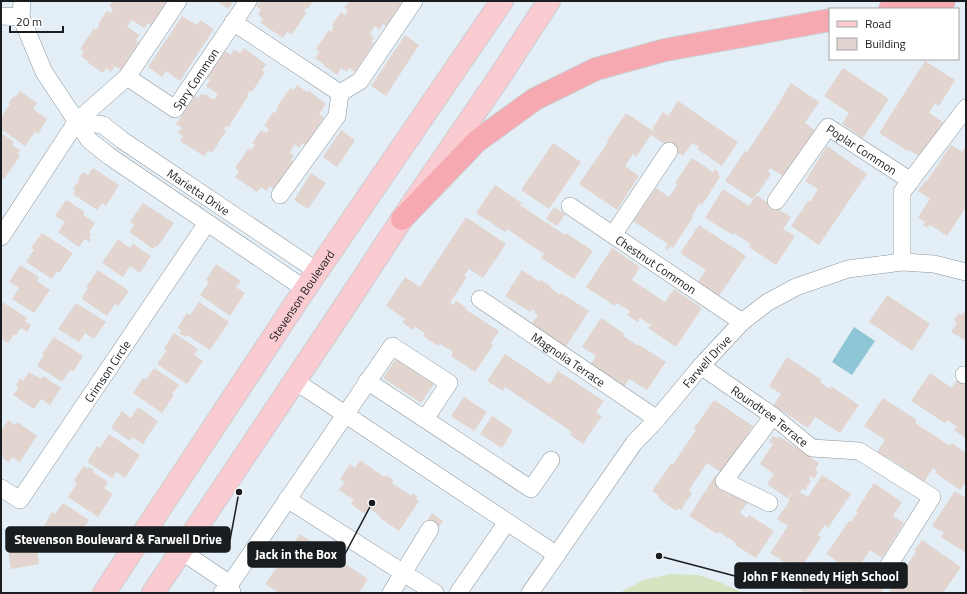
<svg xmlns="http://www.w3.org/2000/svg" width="967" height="594" viewBox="0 0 967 594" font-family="'Titillium Web',sans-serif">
<rect width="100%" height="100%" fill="#e3eef6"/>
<path fill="#d5e5c2" d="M670,574L698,575L717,581L744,593H619L644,580Z"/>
<path fill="#8ec6d6" d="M854,327L875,341L852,375L832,362Z"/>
<path fill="#e2d5d0" d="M113,1H167L151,25L148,23L144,28L132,20L127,27L140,35L136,40L139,42L121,70L115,66L111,72L106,68L103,73L88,63L89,62L81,56L84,51L80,49L94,28L96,30L99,25L98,24L107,11L111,13L113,9L109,6Z
M217,1H234L228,9Z
M260,1H313L308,9L306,8L304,11L307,12L292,34L287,32L283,38L261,23L263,19L258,15L261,10L256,6Z
M349,1H403L386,26L383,24L380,30L375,26L370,33L372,34L371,35L374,38L371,41L374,43L355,72L349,68L347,72L341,68L337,75L324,66L325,65L315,58L320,52L316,49L329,30L331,32L334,27L332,25L341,12L345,15L348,10L344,8Z
M182,16L197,25L200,20L214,29L180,81L166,71L162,77L148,67Z
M405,35L419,45L386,96L371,86Z
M244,48L266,64L262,70L265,72L252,92L250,90L247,95L248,96L228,128L226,126L224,129L226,131L212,153L208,150L204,156L180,141L183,136L178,133L182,128L176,124L195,96L198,98L201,94L204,95L205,94L214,100L218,94L206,86L210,80L207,78L225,51L231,55L234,49L240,53Z
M925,61L955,80L939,106L935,103L929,113L943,122L921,157L909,150L908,151L879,133Z
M843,68L889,99L863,138L842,124L849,113L824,96Z
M791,83L819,102L805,123L816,131L785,177L770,168L768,171L771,174L758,193H757L752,199L725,181L745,151L747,152L780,102H779Z
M297,85L307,92L308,90L326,104L319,114L324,117L306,145L303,143L299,148L295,144L290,152L294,156L291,160L294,162L275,190L270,186L266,191L261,187L257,192L235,177L239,171L235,168L249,148L251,150L255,145L252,143L261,130L266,133L269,129L264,126L273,112L275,113L278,108L277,107L290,88L293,90Z
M20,91L37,103L33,109L47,119L38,134L35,132L25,146L1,129V118L10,104L8,103L14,96L16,97Z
M678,101L738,142L722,166L697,149L699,147L692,143L683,156L651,135L636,157L633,154L625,166L639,176L617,210L579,184L608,142L607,141L626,113L653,131L654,130L652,129L663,112L668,116Z
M341,130L355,140L337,167L323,157Z
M1,133L14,142L12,145L20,150L18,154L20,156L4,179L1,177Z
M553,143L581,162L549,209L521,190Z
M951,145L962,152L966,145V201L964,204L966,205V207L947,236L930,225L928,228L923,225L925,222L918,217L930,199L918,191L926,180L927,181Z
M827,146L867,174L819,245L791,226L808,201L810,202L818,189L805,181Z
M692,158L713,172L715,169L719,172L718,175L720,177L702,205L700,203L692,216L693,217L673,248L670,246L667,250L665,248L668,244L633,221L656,188L669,197L678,184L675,183Z
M93,168L119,185L106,206L102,203L97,210L73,194L75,191L73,189L79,180L78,179L83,172L88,175Z
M311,173L326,183L308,209L294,200Z
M495,185L522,203L520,205L565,235L566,233L593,251L574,279L541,258L544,254L507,229L505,232L476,213Z
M723,189L749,206L756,195L791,217L783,229L795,236L776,265L749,247L751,244L734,233L733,235L705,218Z
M66,200L85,212L83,215L95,223L89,232L91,234L89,237L91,239L89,242L85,239L79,247L58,232L65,222L55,216Z
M143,203L174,223L157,247L155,246L153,249L129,232L134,225L130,222Z
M554,207L565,214L557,226L546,219Z
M466,217L506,244L483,278L469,269L464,276L467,277L450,303L453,305L456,301L466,307L465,309L499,331L491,343L493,345L475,372L451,356L453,352L440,344L438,346L423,336L425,333L415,327L413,330L402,322L405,319L386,306L405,277L420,287Z
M699,225L746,256L719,296L698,282L706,270L680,253Z
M42,233L73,253L59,273L57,271L52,279L26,262L34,250L31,248Z
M118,239L130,248L133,244L151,256L140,273L130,266L123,277L102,263Z
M612,248L640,267L632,280L665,302L674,289L702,308L676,347L648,328L651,325L640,318L638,322L627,315L630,311L617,303L615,306L586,287Z
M216,264L241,281L236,287L245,293L230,316L200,295L209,282L206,280Z
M20,265L39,277L37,281L50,290L34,313L12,299L19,288L9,282Z
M98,270L129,291L118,306L115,304L107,316L82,299L83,297H82L88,288L86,287Z
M522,270L540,282L541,280L551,286L550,288L560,295L561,293L589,311L563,351L529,328L538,315L534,312L535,311L532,309L530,312L505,296Z
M887,295L930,324L912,351L869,322Z
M1,301L27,318L25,321L31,325L27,332L21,328L16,335L14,334L8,343L1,339Z
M199,302L229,322L210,350L187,335L186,337L179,333L181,330L177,328L187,313L190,315Z
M76,303L106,322L94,339L85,333L79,342L58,329Z
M966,309V341L951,332L957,323L954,320L959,313L962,315Z
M601,318L625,334L623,336L638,346L639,345L666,362L647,390L629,379L622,390L589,367L596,356L582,347Z
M174,333L198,349L194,355L203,361L187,384L157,364L167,350L164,348Z
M54,337L83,356L73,372L70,370L62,382L37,366L44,355L42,354Z
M400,353L438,378L421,403L383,378Z
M505,354L550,384L558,371L604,401L596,412L602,416L583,444L570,435L572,432L505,387L503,391L487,381Z
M787,357L822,380L820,382L830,389L831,386L859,405L840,433L815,417L808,428L773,405L781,394L769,386Z
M154,368L179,385L172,394L174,395L162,413L133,393L143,378L146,380Z
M29,372L41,379L43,376L61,388L50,405L41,399L34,409L13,395L19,387L16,385L20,378L23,381Z
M930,373L952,388L959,377L966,382V438L954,430L957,427L947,420L945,423L911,401Z
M464,397L487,412L474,431L451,416Z
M883,398L917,420L915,423L950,446L952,443L966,453V482L960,490L935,473L937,471L933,468L924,482L889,458V459L877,452L885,440L864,426Z
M714,400L753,426L722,473L707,463L689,490L692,493L681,510L678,508L676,511L658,498L659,496L652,491L671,463L673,464L696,430L694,428Z
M138,407L158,421L143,444L132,437L130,441L111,428L122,411L131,418Z
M492,416L513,430L502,448L480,434Z
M8,420L15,425L17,422L37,436L20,462L12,457L9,462L2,458L4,456L1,454V431Z
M109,434L140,455L125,478L116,472L112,478L87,462L97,446L100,448Z
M773,436L777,438L779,436L819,463L815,470L818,472L814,479L810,476L809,479L811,481L805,490L802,489L800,492L808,497L822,475L851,494L828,528L825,525L818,535L821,537L799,571L770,553L788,526L777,519L790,500L788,499L795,488L787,498L767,484L774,474L760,464L773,444L769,442Z
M360,460L384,477L386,475L394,480L392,483L401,489L412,496L413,493L417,496L416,499L419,501L399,531L380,518L381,517L369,508L365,514L351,504L354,500L339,490L345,482L340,479L350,464L355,468Z
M84,466L88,469L89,467L94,470L93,472L108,482L104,488L113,494L98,517L68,497L77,483L74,480Z
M715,476L750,499L740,513L747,518L749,515L774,531L756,558L735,545L736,543L719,532L717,534L689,516Z
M874,483L902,502L893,516L904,523L882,558L870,550L856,571L883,589L881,593H805L798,589L818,561L842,577L840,580L847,585L855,573L826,554L849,521L851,522L858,512L856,511Z
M955,491L966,498V553L941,537L944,533L932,526Z
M63,503L89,520L78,537L80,540L82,536L89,541L82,551L74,546L73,547L43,528L52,512L55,514Z
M432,513L443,521L438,528L427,521Z
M36,528L40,550L37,551L39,564L11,569L7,544L18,542L16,531Z
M300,534L368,579L359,593H279L265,584Z
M922,540L961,567L943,593H893L889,591L916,552L914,551Z"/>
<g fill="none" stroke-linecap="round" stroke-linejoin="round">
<defs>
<g id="minor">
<path d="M22,1L21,17L44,72L89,140L109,156L305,289"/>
<path d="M1,16L21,17"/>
<path d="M233,22L340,93"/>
<path id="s1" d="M127,77L175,109L248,1"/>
<path id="s2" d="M77,121L103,125L122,140L317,271"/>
<path d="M280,195L337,116L340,93L360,81L414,1"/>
<path id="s3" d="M776,201L828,127L911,181"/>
<path id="s4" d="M570,206L742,322"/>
<path d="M613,235L669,151"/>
<path d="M1,237L77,121L127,77L178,1"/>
<path d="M902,262V192L966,108"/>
<path id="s5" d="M480,299L657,419"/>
<path id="s6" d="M701,366L773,416L812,448L859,451L932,497L884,573"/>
<path d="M964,375H966"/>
<path d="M295,381L557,555"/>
<path d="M367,381L531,489L551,460"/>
<path id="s7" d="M1,488L20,500L207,223"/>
<path d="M287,499L435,593"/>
<path d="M769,503L724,481L773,416"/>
<path d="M181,551L230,584L232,593"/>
<path d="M222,593L230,584L392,346L449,383L425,419"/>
<path d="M391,593L430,529"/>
<path d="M458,593L507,522"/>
<path id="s8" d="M530,593L634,443L657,419L701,366L742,322L768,302L796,287L848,269L902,262L934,264L966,272"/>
</g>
<g id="major">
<path id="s9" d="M104,593L305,289L502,1"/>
<path d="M153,593L345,306L402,219L498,79L549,1"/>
</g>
<path id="highway" d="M890,9L922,3L944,1
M402,219L477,141L535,99L596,69L665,50L830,20"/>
</defs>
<use href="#minor" stroke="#8c969d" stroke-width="18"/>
<use href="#major" stroke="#cccdce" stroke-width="24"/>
<use href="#highway" stroke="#cccdce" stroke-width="24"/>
<use href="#minor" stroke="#fff" stroke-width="17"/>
<use href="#major" stroke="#facbd1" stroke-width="22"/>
<use href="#highway" stroke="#f7a9b2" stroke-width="22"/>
</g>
<g text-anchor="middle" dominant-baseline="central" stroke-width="3" stroke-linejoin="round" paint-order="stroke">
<g font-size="12" fill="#191d20" stroke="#fff">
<text stroke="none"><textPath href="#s1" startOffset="94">Spry Common</textPath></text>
<text stroke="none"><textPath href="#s3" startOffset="131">Poplar Common</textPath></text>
<text stroke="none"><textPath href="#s2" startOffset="143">Marietta Drive</textPath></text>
<text stroke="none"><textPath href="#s4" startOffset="104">Chestnut Common</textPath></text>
<text stroke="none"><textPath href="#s9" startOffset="357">Stevenson Boulevard</textPath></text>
<text stroke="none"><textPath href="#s5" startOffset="107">Magnolia Terrace</textPath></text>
<text stroke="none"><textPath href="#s8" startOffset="292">Farwell Drive</textPath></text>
<text stroke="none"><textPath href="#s7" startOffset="178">Crimson Circle</textPath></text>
<text stroke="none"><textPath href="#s6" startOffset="85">Roundtree Terrace</textPath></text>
</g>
</g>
<path fill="none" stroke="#191d20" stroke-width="1.5" d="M239 492L230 540M372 503L345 554M659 556L735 576"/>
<g fill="#191d20" stroke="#fff" stroke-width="1.5">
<circle cx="239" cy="492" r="4"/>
<circle cx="372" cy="503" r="4"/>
<circle cx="659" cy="556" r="4"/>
</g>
<g fill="#191d20" stroke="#191d20" stroke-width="1.5">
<rect x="6" y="527" width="224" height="25" rx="4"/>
<rect x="248" y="542" width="97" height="25" rx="4"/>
<rect x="735" y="563" width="172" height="25" rx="4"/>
</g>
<g font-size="13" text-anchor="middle" font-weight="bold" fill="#fff">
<text x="118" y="544">Stevenson Boulevard &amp; Farwell Drive</text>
<text x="296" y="559">Jack in the Box</text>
<text x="821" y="581">John F Kennedy High School</text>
</g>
<rect width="967" height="594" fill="none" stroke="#191d20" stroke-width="4"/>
<rect x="829" y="8" width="130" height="52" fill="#ffffff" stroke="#a3a5a6"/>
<rect x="837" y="21" width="20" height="6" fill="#facbd1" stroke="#a3a5a6"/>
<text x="865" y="28" font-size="12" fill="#191d20">Road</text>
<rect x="837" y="38" width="20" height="12" fill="#e2d5d0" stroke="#a3a5a6"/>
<text x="865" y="48" font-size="12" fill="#191d20">Building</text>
<path d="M10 26v6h53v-6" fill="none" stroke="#191d20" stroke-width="2"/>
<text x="16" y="26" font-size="12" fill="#191d20" stroke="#ffffff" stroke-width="3" paint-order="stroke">20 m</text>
</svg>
